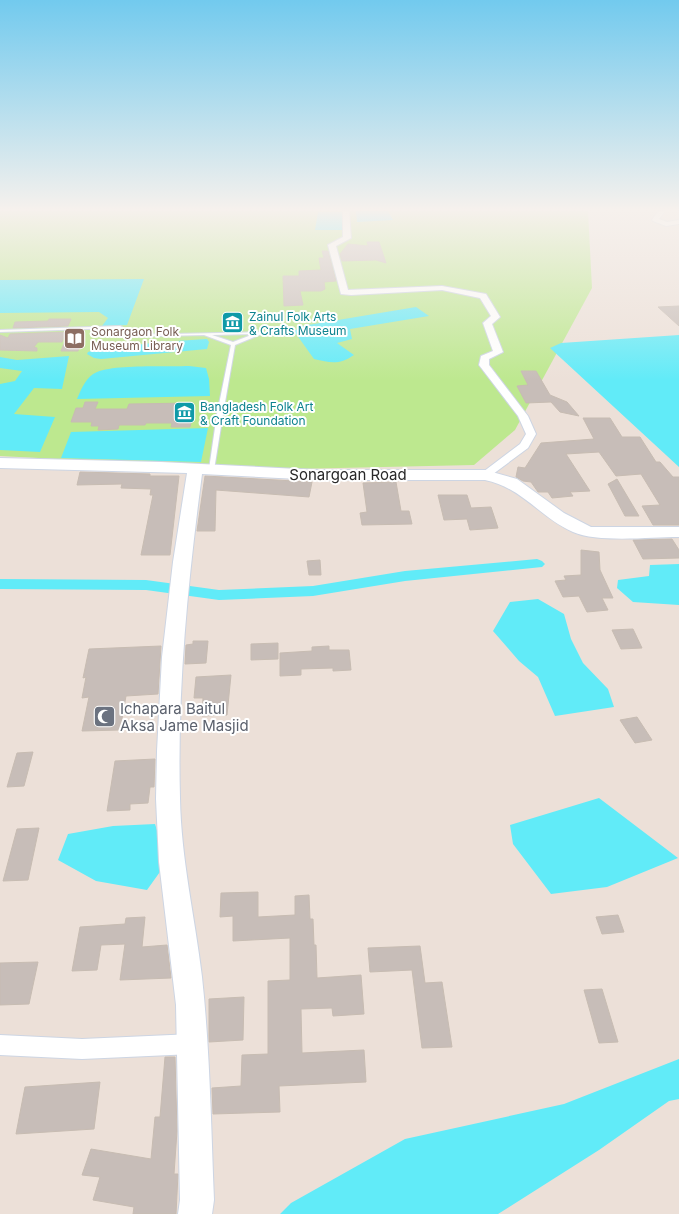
<svg xmlns="http://www.w3.org/2000/svg" width="679" height="1214" viewBox="0 0 679 1214" font-family="Inter,sans-serif">
<rect width="100%" height="100%" fill="#ece0d8"/>
<path fill="#bde88f" d="M0,211H588L592,288L515,430L474,465L293,469L192,466L0,456Z"/>
<path fill="#61ebf8" d="M356,211H388L393,220L357,222Z
M318,212H344L342,230H315Z
M144,279L127,325L102,326L108,318L99,312L0,313V280Z
M416,307L429,316L350,329L352,339L337,343L354,355C339,365 331,363 314,359L294,331L302,326Z
M679,335V467L550,348L561,343Z
M207,339L209,342L207,349L101,359L94,358L87,354L88,352L95,350L160,342Z
M69,356L62,389L34,388L14,414L55,417L40,452L0,450V384L15,381L22,371L0,368V357L17,360Z
M189,366L206,368L209,379L210,396L77,399C81,390 86,376 97,372C116,364 167,367 189,366Z
M208,428L201,462L61,458L71,432Z
M679,564V605L633,602L617,588L618,580L649,576L650,565Z
M538,599L564,614L571,639L583,663L608,689L614,707L555,716L538,677L519,661L493,631L510,602Z
M599,798L678,858L607,887L551,894L513,844L510,825Z
M155,824L167,862L147,890L96,881L58,860L68,834L113,826Z
M679,1059V1099L669,1101L599,1150L498,1214H280L291,1203L405,1139L564,1104Z"/>
<g fill="none" stroke-linecap="round" stroke-linejoin="round">
<path fill="#61ebf8" fill-rule="evenodd" d="M537,559L542,561L545,564L542,567L405,581L313,596L219,600L146,590L0,589V579L146,580L219,590L313,586L405,571Z"/>
</g>
<path fill="#c7bdb8" stroke="#c7bcb2" d="M367,242H379L386,263L376,260L342,261L340,254L348,244L368,246Z
M322,251H328L336,281L324,282L325,289L321,291H300L303,305L284,306L283,276H299V271L321,270L319,258H324Z
M679,306V326L658,307Z
M49,319H71L68,326L13,328L15,322L48,321Z
M66,332L62,342H38L34,347L37,348V351L0,350V335L8,338L10,334Z
M68,333H84L78,351H61Z
M521,371H536L550,395L567,402L579,416L560,412L551,402L526,403L517,386L528,385Z
M85,402H98L95,409H127L129,404L191,403L190,408H194L190,427H171L172,423H146L145,425H119L118,429L98,430L99,426H91L92,422H71L76,408H83Z
M583,418H610L622,437H640L656,462H660L673,477H679V525H653L642,506L660,505L641,474L616,476L599,452L566,454L590,491L570,492L573,496L552,498L548,492H538L531,482L523,481L516,477L518,467L525,468L541,443L594,439Z
M80,472L150,474V476H179L170,555H141L153,495H150L151,489L121,488L122,484L77,485Z
M205,476L312,482L309,497L216,490L215,531H197Z
M617,479L639,516H625L608,484Z
M396,482L401,511H409L412,524L362,525L360,513L367,512L363,483Z
M438,495H467L471,508L491,507L498,528L470,530L467,519L444,520Z
M672,539L679,550V558L643,559L633,540Z
M581,550L599,552L600,570L613,598H602L608,610L587,612L579,596L563,597L555,581L566,580L564,576L581,575Z
M320,560L321,575H309L307,561Z
M633,629L642,648L621,649L612,630Z
M193,641H208L206,663L185,664L186,645L193,644Z
M278,643V659L251,660V644Z
M161,646L158,694L126,696L120,730L82,731L89,697L82,698L86,677L83,678L89,649Z
M329,646V650H349L351,670L333,671V668L301,669V675L280,676V653L312,651V647Z
M231,675L227,715L202,716L203,698H194L196,677Z
M637,717L652,740L635,743L620,720Z
M33,752L24,786L7,787L17,753Z
M155,759L154,787H150L148,803L130,804V810L107,811L115,761Z
M39,828L28,880L3,881L17,829Z
M258,892V917L295,915V896L309,895L310,919H313L314,945H316L317,978L361,975L364,1014L333,1016L332,1008L301,1009L302,1053L364,1050L366,1082L279,1086L280,1112L213,1114L212,1088L241,1086L242,1055L268,1054V981L290,980V938L233,941V916L220,917L221,893Z
M618,915L624,932L602,934L596,917Z
M145,917L142,947L167,945L171,978L120,980L125,944L101,945L97,970L72,971L80,927L125,924L126,918Z
M420,946L425,983L442,982L452,1047L422,1048L412,970L370,972L368,948Z
M38,962L29,1004L0,1005V963Z
M602,989L618,1042L599,1043L584,990Z
M244,997L243,1040L209,1042V999Z
M165,1057H175L177,1131L174,1174H178L176,1214H133L134,1207L93,1200L100,1177L82,1175L91,1149L151,1159L155,1117H160Z
M100,1082L94,1129L16,1134L25,1087Z"/>
<g fill="none" stroke-linecap="round" stroke-linejoin="round">
<defs>
<path id="lane" d="M120,326L122,327L121,335L262,332L264,333L235,345L223,414L214,470L212,471L209,469L217,414L231,345L204,335L119,337L117,336L118,328L0,332V330ZM254,334L233,342L212,335Z"/>
<path id="street" d="M343,211H349L351,238L336,246L348,290L442,286L486,294L500,317L492,324L503,352L489,359V365L528,416L536,434L528,448L489,477L485,478L479,475L520,444L526,434L518,416L479,365L481,356L493,351L483,323L491,316L480,298L442,290L351,295L341,294L328,245L343,237Z
M658,211H665L659,219L667,222L679,220V224L666,226L653,221L652,220Z
M193,1034L201,1037L204,1044L201,1051L193,1054L82,1059L0,1055V1035L82,1039Z"/>
<path id="secondary" d="M0,458L161,462L318,470H485L517,479L564,513L591,527H679V537C650,537 598,543 573,532C539,517 523,488 485,480H318L202,474C188,581 177,689 180,798C181,859 195,917 202,977C210,1051 211,1126 214,1200L212,1214H178L180,1200L176,1005L159,862L156,799L157,751L162,657L173,562L187,473L0,468Z"/>
</defs>
<use href="#lane" stroke="#cdd5e3" stroke-width="2"/>
<use href="#street" stroke="#cdd5e3" stroke-width="2"/>
<use href="#secondary" stroke="#cdd5e3" stroke-width="2"/>
<use href="#lane" fill="#fff" fill-rule="evenodd"/>
<use href="#street" fill="#fff" fill-rule="evenodd"/>
<use href="#secondary" fill="#fff" fill-rule="evenodd"/>
</g>
<linearGradient id="sky" x2="0" y2="1"><stop stop-color="#72caee"/><stop offset="0.55" stop-color="#f6f1ed"/><stop offset="1" stop-color="#f6f1ed" stop-opacity="0"/></linearGradient>
<rect width="679" height="381" fill="url(#sky)"/>
<defs>
<symbol id="museum-square" viewBox="-11 -11 22 22"><rect x="-9" y="-9" width="18" height="18" rx="4" fill="#0f9aa8" stroke="#fff"/><path d="M0-6L6-3V-2H-6V-3ZM-5-1h2V3h-2ZM-1-1h2V3h-2ZM3-1h2V3H3ZM-6 4H6V6H-6Z" fill="#fff"/></symbol>
<symbol id="library-square" viewBox="-11 -11 22 22"><rect x="-9" y="-9" width="18" height="18" rx="4" fill="#8d6e63" stroke="#fff"/><path d="M-6-4Q-3-5.5-.7-3.5V5Q-3 3-6 4ZM6-4Q3-5.5 .7-3.5V5Q3 3 6 4Z" fill="#fff"/></symbol>
<symbol id="mosque-square" viewBox="-11 -11 22 22"><rect x="-9" y="-9" width="18" height="18" rx="4" fill="#6b7280" stroke="#fff"/><path d="M3.5-4.9A6 6 0 1 0 3.5 4.9A5 5 0 1 1 3.5-4.9Z" fill="#fff"/></symbol>
</defs>
<g fill-rule="evenodd">
<use href="#museum-square" x="220" y="310" width="25" height="25"/>
<use href="#library-square" x="62" y="326" width="25" height="25"/>
<use href="#museum-square" x="172" y="400" width="25" height="25"/>
<use href="#mosque-square" x="92" y="704" width="25" height="25"/>
</g>
<g text-anchor="middle" dominant-baseline="central" stroke-width="4" stroke-linejoin="round" paint-order="stroke">
<g font-size="12" fill="#0d838f" stroke="#fff" text-anchor="start">
<text x="249" y="316">Zainul Folk Arts<tspan x="249" dy="14">&amp; Crafts Museum</tspan></text>
<text x="200" y="406">Bangladesh Folk Art<tspan x="200" dy="14">&amp; Craft Foundation</tspan></text>
</g>
<g font-size="12" fill="#785e54" stroke="#fff" text-anchor="start">
<text x="91" y="331">Sonargaon Folk<tspan x="91" dy="14">Museum Library</tspan></text>
</g>
<g font-size="15" fill="#282828" stroke="#fff">
<text x="348" y="474">Sonargoan Road</text>
</g>
<g font-size="15" fill="#5b616d" stroke="#fff" text-anchor="start">
<text x="120" y="708">Ichapara Baitul<tspan x="120" dy="17">Aksa Jame Masjid</tspan></text>
</g>
</g>
</svg>
